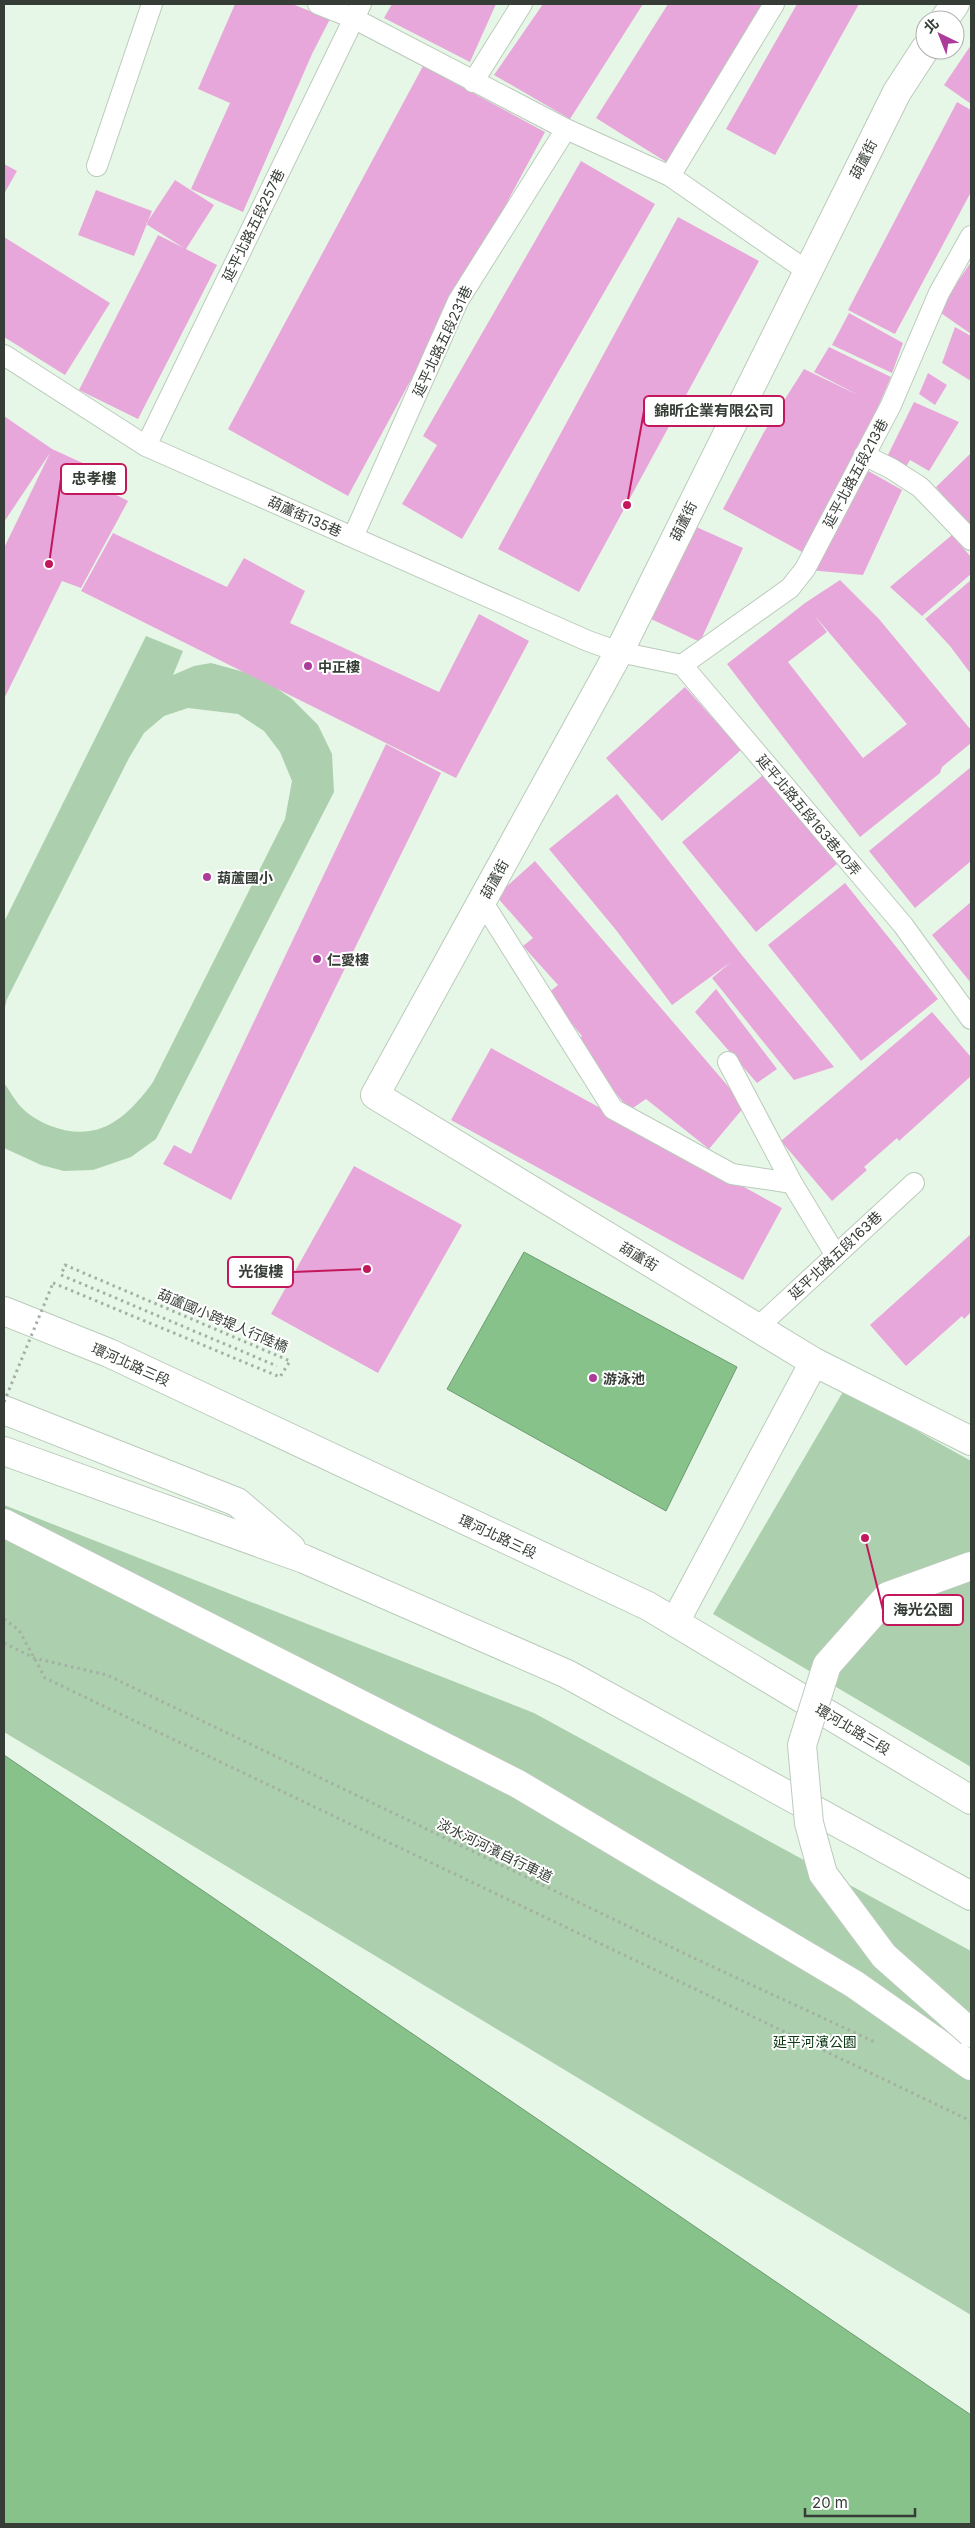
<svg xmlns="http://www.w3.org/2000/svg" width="975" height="2528" viewBox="0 0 975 2528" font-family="Inter,'Noto Sans TC',sans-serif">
<rect width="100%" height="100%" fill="#e7f7e7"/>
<path fill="#acd0ad" d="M146,636L183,651L173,675L194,666L211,663L259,676L292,699L318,725L332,754L334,792L156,1139L131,1157L93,1170L64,1171L41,1165L4,1148V1083C10,1091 15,1101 22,1108C30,1116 41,1122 51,1126C98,1144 127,1118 153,1082L285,819L292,781L280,752L264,731L238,714L188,708L164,716L144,733L129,758L7,999L4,1011V922Z
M844,1390L971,1461V1767L713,1614Z
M4,1505L534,1713L971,1951V2315L4,1732Z"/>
<path fill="#86c28a" stroke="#6e9a71" d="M524,1252L737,1367L666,1511L447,1389Z
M4,1755L971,2415V2524H4Z"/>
<path fill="#e8a7da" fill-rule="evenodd" d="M235,4H292L330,19L312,54L243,212L191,189L230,103L198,89Z
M392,4H496L470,62L384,18Z
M543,4H643L570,119L494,75Z
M668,4H770L671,165L596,118Z
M797,4H859L775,155L726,129Z
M971,45V104L944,85Z
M423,66L545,132L348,496L228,429Z
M957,102L971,110V192L895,334L848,310Z
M581,161L655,204L462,539L402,504L437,445L423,436Z
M4,164L17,171L4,194Z
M175,180L214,205L186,249L217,265L138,419L79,390L158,235L184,248L146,224Z
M96,190L152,211L134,256L78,235Z
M678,217L759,261L579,592L498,549Z
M4,237L110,303L65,375L4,337Z
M971,262V334L938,311Z
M849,313L903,343L892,373L832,345Z
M955,327L971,336V381L942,363Z
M829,347L891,377L859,450L804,553L723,509L764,432L804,369L860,396L814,372Z
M928,373L947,385L935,405L919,394Z
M914,402L959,422L929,471L910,460L904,470L886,459Z
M4,416L52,449L109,475L105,489L128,501L81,588L62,581L4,699V548L50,453L4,522Z
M971,453V532L936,487Z
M863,468L902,490L863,575L809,570Z
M692,525L743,548L700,642L649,618Z
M113,533L227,587L244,558L305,591L290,623L439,692L479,614L529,641L456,778L81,591Z
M952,535L971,557V574L922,616L890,587Z
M840,580L879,619L971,730V743L942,767L940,773L860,837L727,664L805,603ZM814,615L907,724L863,758L788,662L827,632Z
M971,580V674L950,646L925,619Z
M685,687L741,750L662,821L606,758Z
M386,744L441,773L231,1200L163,1164L174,1145L191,1154Z
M971,767V861L915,908L869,851Z
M763,775L837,864L756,932L682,842Z
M617,794L741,954L834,1067L794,1080L712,978L731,962L672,1005L616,930L549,849Z
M535,861L745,1106L709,1149L646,1099L630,1110L574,1044L582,1036L547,994L558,985L523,946L533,938L496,896Z
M845,883L938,999L861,1061L768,945Z
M971,902V983L932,935Z
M716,989L777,1069L757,1083L695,1012Z
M932,1012L971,1057V1076L899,1141L897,1138L864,1167L867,1170L832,1201L781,1141Z
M491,1048L782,1208L743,1280L451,1120Z
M354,1166L462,1225L378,1373L271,1314Z
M971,1234V1312L964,1319L962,1316L906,1366L870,1325Z"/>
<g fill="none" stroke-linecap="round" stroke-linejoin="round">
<defs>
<path id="service" d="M318,4L353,18L566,129L670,176L807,271
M473,82L522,4
M97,166L152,4
M670,176L774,4
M4,355L146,446L588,641L619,652L682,665L903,925L971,1019
M146,446L361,4
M864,455L892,469L920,487L971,540
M353,537L458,301L566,129
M682,665L790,588L805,569L891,405L939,293L971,236
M482,901L613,1109L732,1174L792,1183
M728,1062L792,1183L835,1254
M757,1328L914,1183"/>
<path id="minor" d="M944,20L955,4
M925,49L897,92L619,652L375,1095L814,1362L971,1441
M675,1622L814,1362"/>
<path id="secondary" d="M4,1311L109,1353L648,1606L971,1800
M4,1410L237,1502L291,1548
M4,1451L304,1559L567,1674L971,1896"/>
<path id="motorway" d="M4,1523L518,1784L854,1984L971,2066"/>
</defs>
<use href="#service" stroke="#bacbbb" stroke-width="22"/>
<use href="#minor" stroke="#bacbbb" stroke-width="30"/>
<use href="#secondary" stroke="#bacbbb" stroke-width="30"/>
<use href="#motorway" stroke="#bacbbb" stroke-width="30"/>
<path stroke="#a3b0a3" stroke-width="3" stroke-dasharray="2.5 4" stroke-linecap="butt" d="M53,1283L280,1377L290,1361L65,1265L61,1275L277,1366
M4,1619L19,1630L45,1678L971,2121
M4,1643L34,1658L107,1675L696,1959L877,2043"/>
<use href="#service" stroke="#fff" stroke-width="20"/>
<use href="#minor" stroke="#fff" stroke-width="28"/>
<use href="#secondary" stroke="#fff" stroke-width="28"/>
<use href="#motorway" stroke="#fff" stroke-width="28"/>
<defs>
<path id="motorway-bridge" d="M971,1566L888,1596L827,1665L802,1745L809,1823L823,1874L884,1956L971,2033"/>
</defs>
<use href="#motorway-bridge" stroke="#bacbbb" stroke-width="30" stroke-linecap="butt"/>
<path stroke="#a3b0a3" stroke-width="3" stroke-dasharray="2.5 4" stroke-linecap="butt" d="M4,1402L53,1283"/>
<use href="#motorway-bridge" stroke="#fff" stroke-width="28"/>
</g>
<g fill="#ab3c9a" stroke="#fff" stroke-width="2">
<circle cx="308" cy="666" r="5"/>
<circle cx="207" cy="877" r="5"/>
<circle cx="317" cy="959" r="5"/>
<circle cx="593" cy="1378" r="5"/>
</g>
<g text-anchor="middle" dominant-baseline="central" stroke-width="4" stroke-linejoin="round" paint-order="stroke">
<g font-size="14" fill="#363d36" stroke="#fff">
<text transform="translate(863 159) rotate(-63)">葫蘆街</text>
<text transform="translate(253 225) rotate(-64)">延平北路五段257巷</text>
<text transform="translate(442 341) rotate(-65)">延平北路五段231巷</text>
<text transform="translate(855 473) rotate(-62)">延平北路五段213巷</text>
<text transform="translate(305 516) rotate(24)">葫蘆街135巷</text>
<text transform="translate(683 521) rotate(-64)">葫蘆街</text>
<text transform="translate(809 815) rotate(50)">延平北路五段163巷40弄</text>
<text transform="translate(494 879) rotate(-61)">葫蘆街</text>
<text transform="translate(835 1255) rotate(-43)">延平北路五段163巷</text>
<text transform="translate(639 1256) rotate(31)">葫蘆街</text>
<text transform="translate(223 1320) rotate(23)">葫蘆國小跨堤人行陸橋</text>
<text transform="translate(131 1364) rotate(24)">環河北路三段</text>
<text transform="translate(498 1536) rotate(25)">環河北路三段</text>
<text transform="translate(853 1729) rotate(31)">環河北路三段</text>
<text transform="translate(495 1850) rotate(26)">淡水河河濱自行車道</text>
</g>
<g font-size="14" font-weight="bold" fill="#363d36" stroke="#fff" text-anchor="start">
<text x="318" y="666">中正樓</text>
<text x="217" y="877">葫蘆國小</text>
<text x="327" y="959">仁愛樓</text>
<text x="603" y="1378">游泳池</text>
</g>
<g font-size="14" fill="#0b3813" stroke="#fff">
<text x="815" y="2041">延平河濱公園</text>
</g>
</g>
<path fill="none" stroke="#c2185b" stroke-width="2" d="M627 505L644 411M49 564L61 479M367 1269L293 1272M865 1538L883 1610"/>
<g fill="#c2185b" stroke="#fff" stroke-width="2">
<circle cx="627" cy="505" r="5"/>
<circle cx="49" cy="564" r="5"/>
<circle cx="367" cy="1269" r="5"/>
<circle cx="865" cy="1538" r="5"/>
</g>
<g fill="#fff" stroke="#c2185b" stroke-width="2">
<rect x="644" y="396" width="140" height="30" rx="5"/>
<rect x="61" y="464" width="65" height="30" rx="5"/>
<rect x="228" y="1257" width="65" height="30" rx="5"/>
<rect x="883" y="1595" width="80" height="30" rx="5"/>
</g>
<g font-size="15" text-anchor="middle" font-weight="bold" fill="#363d36">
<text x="714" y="416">錦昕企業有限公司</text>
<text x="94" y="484">忠孝樓</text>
<text x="261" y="1277">光復樓</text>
<text x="923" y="1615">海光公園</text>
</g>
<rect width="975" height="2528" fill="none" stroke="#363d36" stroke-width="10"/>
<g transform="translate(940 35) rotate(317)"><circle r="24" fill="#ffffff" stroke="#afb1af"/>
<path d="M0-4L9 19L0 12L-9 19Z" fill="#ab3c9a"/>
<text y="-8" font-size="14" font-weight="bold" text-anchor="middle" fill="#363d36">北</text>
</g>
<path d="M805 2508v8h110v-8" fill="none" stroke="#363d36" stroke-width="2.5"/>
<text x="812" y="2508" font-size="15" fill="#363d36" stroke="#ffffff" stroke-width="4" paint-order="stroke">20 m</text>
</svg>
